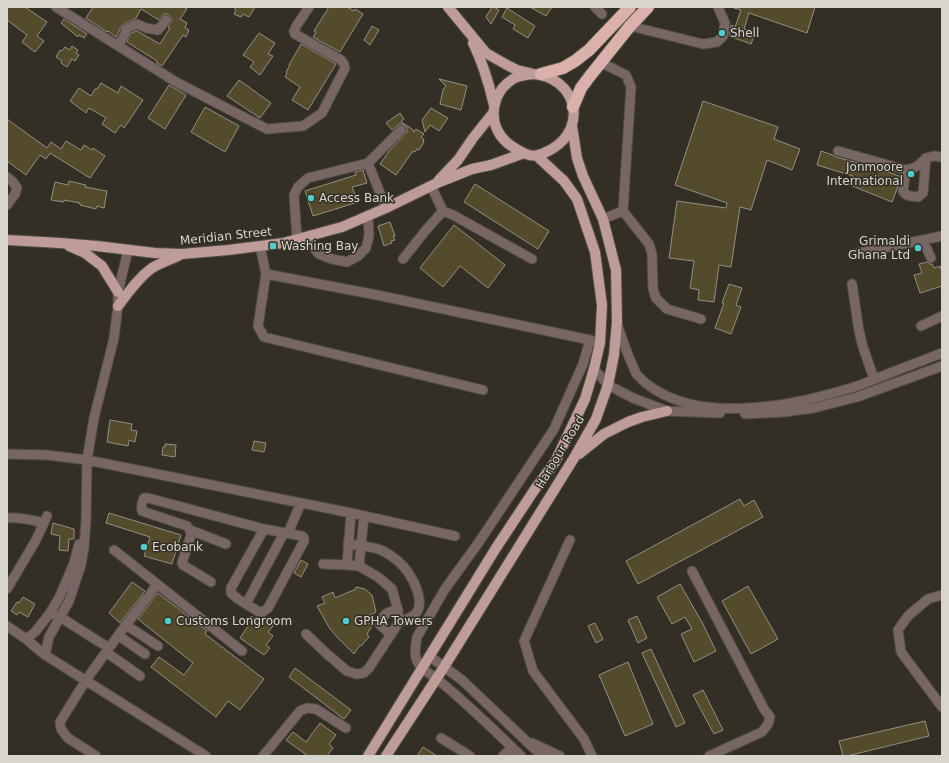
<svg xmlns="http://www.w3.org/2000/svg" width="949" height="763" viewBox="0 0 949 763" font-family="'DejaVu Sans',sans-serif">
<rect width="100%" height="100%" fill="#332f24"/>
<path fill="#544a2c" stroke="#948f82" d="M7,7H25L47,22L37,36L44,41L35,52L22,42L27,35L7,20Z
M93,7H183L187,9L180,19L187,23L185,28L189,30L186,37L183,35L162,66L157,63V61L127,42L131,33L137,31L160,44L170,28L168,27L172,21L170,16L167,14H164L159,20L141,9L136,18L122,25L116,37L108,31L107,32L86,18Z
M233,7H255L249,17L243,14L241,17L234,14L236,9Z
M329,7H347L354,11L355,9L363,14L340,52L313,37L316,32L314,31Z
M492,7H494L499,10L491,24L486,17Z
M530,7H552L546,16Z
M734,7H815L807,33L749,13L744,29L755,33L751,44L729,36L731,25L735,27L741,10L734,8Z
M507,8L535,26L528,38L513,29L515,25L502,17Z
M64,19L87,34L84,38L79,35L78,37L61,23Z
M372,26L379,30L370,45L364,40Z
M259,33L275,43L268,54L273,56L260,75L250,67L254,62L243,55Z
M301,44L336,64L308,110L292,100L300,87L285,77L287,73L286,72L290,65H289Z
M72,46L78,50L76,53L79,55L75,61L72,59L67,67L61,63L62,61L56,57L60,50L62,51L65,47L70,50Z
M439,79L467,86L461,110L440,104L443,90L446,86Z
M239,80L271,103L260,118L227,96Z
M101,83L118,93L121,86L143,100L124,128L121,125L115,133L102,124L106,118L89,108L86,113L70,101L79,88L91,96L95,89H97Z
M169,85L186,95L165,129L148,118Z
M703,101L778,127L774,139L800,149L792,170L767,160L751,210L740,207L731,267L719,265L714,302L698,300L699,290L690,288L694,261L669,258L677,201L726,208L727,203L675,185Z
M205,107L239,126L225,152L191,132Z
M431,108L448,118L439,131L430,125L425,132L422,120Z
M400,113L404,119L401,122L412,129L414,132L416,129L424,134L421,137L424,139L423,142H424L419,150L417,149L415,152L413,151L396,175L380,164L390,150L407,132V128L403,124H399L392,130L386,123Z
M7,119L47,148L51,142L61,149L66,141L81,150L84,145L92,150L93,148L105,156L90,178L50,153L46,159L40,155L26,175L7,161Z
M821,151L833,155L836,157L883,170L899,176L897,189L892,202L850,185L853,176L817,165Z
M363,170L367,183L352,187L358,202L313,216L305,191L356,175L355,172Z
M69,181L86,185L85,187L107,191L104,208L97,206L96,209L80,205V203L64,200V202L51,200L55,182L68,185Z
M475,184L549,231L538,249L464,202Z
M390,222L395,236H393L395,240L391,241L392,243L384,246L378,226Z
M454,225L505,265L488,288L460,266L443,287L420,268Z
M927,262L930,264H932L934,268L940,266L942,272V286L920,293L914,275L922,273L919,264Z
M729,284L742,288L736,305L741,307L731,334L715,328L724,303H722Z
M110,420L132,424L131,430L137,431L135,442L129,440L128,446L107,442Z
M254,441L266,443L264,452L252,450Z
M165,444L176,445L175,457L162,455L163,447H165Z
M740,499L744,506L754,500L763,517L638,584L626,561Z
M109,513L181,535L172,564L144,556L150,537L106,523Z
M53,523L74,529V539H69L68,551L59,550L60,536L51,534Z
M301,560L308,564L301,577L294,573Z
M132,582L145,591L120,623L109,613Z
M680,584L703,624L716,651L694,662L681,634L692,629L685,617L672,624L657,597Z
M748,586L778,639L751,654L722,601Z
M356,587L365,589L372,595L376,612L363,618L372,626L367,634L369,637L361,646L360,645L354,654L337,637L330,629L317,606L325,603L322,597L333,592L335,598L356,589Z
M158,593L207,631L205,634L264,679L240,710L228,701L216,717L151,667L159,657L184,675L193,663L138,619Z
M23,597L35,604L28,617L19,612L17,615L11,611L17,602L19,603Z
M251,616L260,624L264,619L273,626L268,632L273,636L266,645L270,648L264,655L240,638L248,626L246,623Z
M637,616L647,638L638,643L628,620Z
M595,623L603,639L596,643L588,626Z
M651,649L685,723L676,727L642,653Z
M628,662L653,724L625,736L599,675Z
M295,668L351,710L344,719L289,677Z
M703,690L723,730L714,734L693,695Z
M925,721L929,736L847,756H843L839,741Z
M320,723L336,735L329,744L333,748L327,756H308L286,740L293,732L306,742Z
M423,747L437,756H417Z"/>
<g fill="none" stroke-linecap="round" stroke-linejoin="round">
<defs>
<path id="minor" d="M56,7L176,82L267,129L303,126L322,113L345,68L344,64L341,60L295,34L294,31L297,25L309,7
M595,7L602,14
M630,26L703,44L717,42L723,36L725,23L718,7
M118,46L125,34L126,29L137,24L146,28L158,30L166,20
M600,62L626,75L631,87L623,211L603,219
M838,151L906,170L914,168L920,164L926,158L934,156L942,157
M368,163L386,208
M906,170L903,191C906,197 912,196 918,197L923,193L926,158
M7,177L13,182L17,188L15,194L7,205
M431,186L443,211
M623,211L649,244L652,254L653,289L656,298L667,309L701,319
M304,237L319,254L332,259L347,262L358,256L366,248L369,236L368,215
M297,239L294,195L298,187L308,178L368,163L401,130
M923,240L931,258
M260,246L266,274L377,295L590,340
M855,254L942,236
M403,259L426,230L443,211L453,215L532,259
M266,274L258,326L264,337L483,390
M852,284L859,331L863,347L874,379
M617,324C622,338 626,351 632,364C634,368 635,372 637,375C687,428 790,407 851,388C862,385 872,380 883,376C902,368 922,361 942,353
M921,326L942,316
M594,369L608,385L633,398L667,411L720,413
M745,414L784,412L814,408L857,397L942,366
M7,454L47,455L87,460L351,513L455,536
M7,518C20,517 31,520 44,523
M264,529L302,536L304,538V541L268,608L261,613L238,599L231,593V588Z
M190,530L226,544
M288,533L301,503
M570,540L524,641L533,671L584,739L592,756
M348,544C359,545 376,547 385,552C390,555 396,559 400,563C411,572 428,604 414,615C410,618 404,620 399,622
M114,550L242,651
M347,565L351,513
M359,566L364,516
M692,571L764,709L770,717L768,724L762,732L709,756
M211,582L183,565L182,563L191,535L190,530L187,526L142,511C141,506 141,503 144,498H148L264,529
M7,589L36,540L47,516
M942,595L928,599L908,616L898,630L901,652L942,707
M149,596L157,584
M246,604L284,533
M50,613L60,617L109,648L86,680L60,722L61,729L68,738L96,756
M126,625L146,599
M7,626L26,639L45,655L206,756
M306,634L327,654L347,671L356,674L364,673L369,668L399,622L398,610L392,589L378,577L359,566L347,565L323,564
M391,635L380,625C383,613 387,612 398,610
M119,636L145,654
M26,639L35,632L50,613L60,596L74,563L79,544
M109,648L126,625L158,646
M106,652L140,676
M45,655L49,637L69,601L81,565L84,548L86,521L87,460L94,418L114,338L118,306V292L128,250
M429,656L462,680L542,756
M441,738L470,756
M532,743L560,756
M263,756L300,711L307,708L316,709L346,728
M503,756L512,747
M521,756C494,730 467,703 437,679C430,673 419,669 416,658C414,652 416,643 417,637L445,589L479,542L554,429L583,364L590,340L600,343"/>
<path id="major" d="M448,7L486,53L507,65L517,70L530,73
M473,43C483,63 489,84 494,105
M533,74C576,77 589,127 552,149C548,151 543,154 538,155C532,157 523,153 518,150C498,140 489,121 496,100C499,91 505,84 513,79C520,75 526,75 533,74Z
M439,180L458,160L473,138L493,113
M7,240L60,243L97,246L155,253L182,254L228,250L283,243L342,227L386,208L437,183L472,169L491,165L524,153
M69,246L85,253L102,266L118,292
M118,306C128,293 138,278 152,268C160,263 169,260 178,256
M579,454L604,434L628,422L642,417L667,411
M368,756L496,548L535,489L555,462L585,399L594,369L600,343L602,305L595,252L577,199L564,181L537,156
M386,756L444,667L574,458L596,419L608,385L614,355L617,322L616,270L603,219L583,176L577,158L572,126"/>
<path id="highway" d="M541,74L563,68L575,61L589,50L630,7
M573,107L581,88L590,76L630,26L648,7"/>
</defs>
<use href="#minor" stroke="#514d43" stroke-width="11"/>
<use href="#major" stroke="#514d43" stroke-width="12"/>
<use href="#highway" stroke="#514d43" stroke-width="14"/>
<use href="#minor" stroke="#776664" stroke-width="9"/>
<use href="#major" stroke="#be9c97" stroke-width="10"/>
<use href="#highway" stroke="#dab1ab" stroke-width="12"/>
</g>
<g fill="#52cdce" stroke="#332f24" stroke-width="1.5">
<circle cx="722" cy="33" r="4"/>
<circle cx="911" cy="174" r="4"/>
<circle cx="311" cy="198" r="4"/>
<rect x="269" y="242" width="8" height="8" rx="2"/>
<circle cx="918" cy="248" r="4"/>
<circle cx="144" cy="547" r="4"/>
<circle cx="168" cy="621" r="4"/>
<circle cx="346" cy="621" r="4"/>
</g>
<g text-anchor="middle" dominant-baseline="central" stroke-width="3" stroke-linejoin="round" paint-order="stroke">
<g font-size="12" fill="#d7d5ce" stroke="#332f24" text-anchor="start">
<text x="730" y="33">Shell</text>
<text x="903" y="167" text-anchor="end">Jonmoore<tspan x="903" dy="14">International</tspan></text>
<text x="319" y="198">Access Bank</text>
<text x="910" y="241" text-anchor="end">Grimaldi<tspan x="910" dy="14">Ghana Ltd</tspan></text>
<text x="281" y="246">Washing Bay</text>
<text x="152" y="547">Ecobank</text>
<text x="176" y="621">Customs Longroom</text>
<text x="354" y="621">GPHA Towers</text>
</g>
<g font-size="12" fill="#d7d5ce" stroke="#332f24">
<text transform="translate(226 236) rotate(-6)">Meridian Street</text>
<text transform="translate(560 452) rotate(-59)">Harbour Road</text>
</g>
</g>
<rect width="949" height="763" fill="none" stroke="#d7d5ce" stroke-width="16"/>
</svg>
